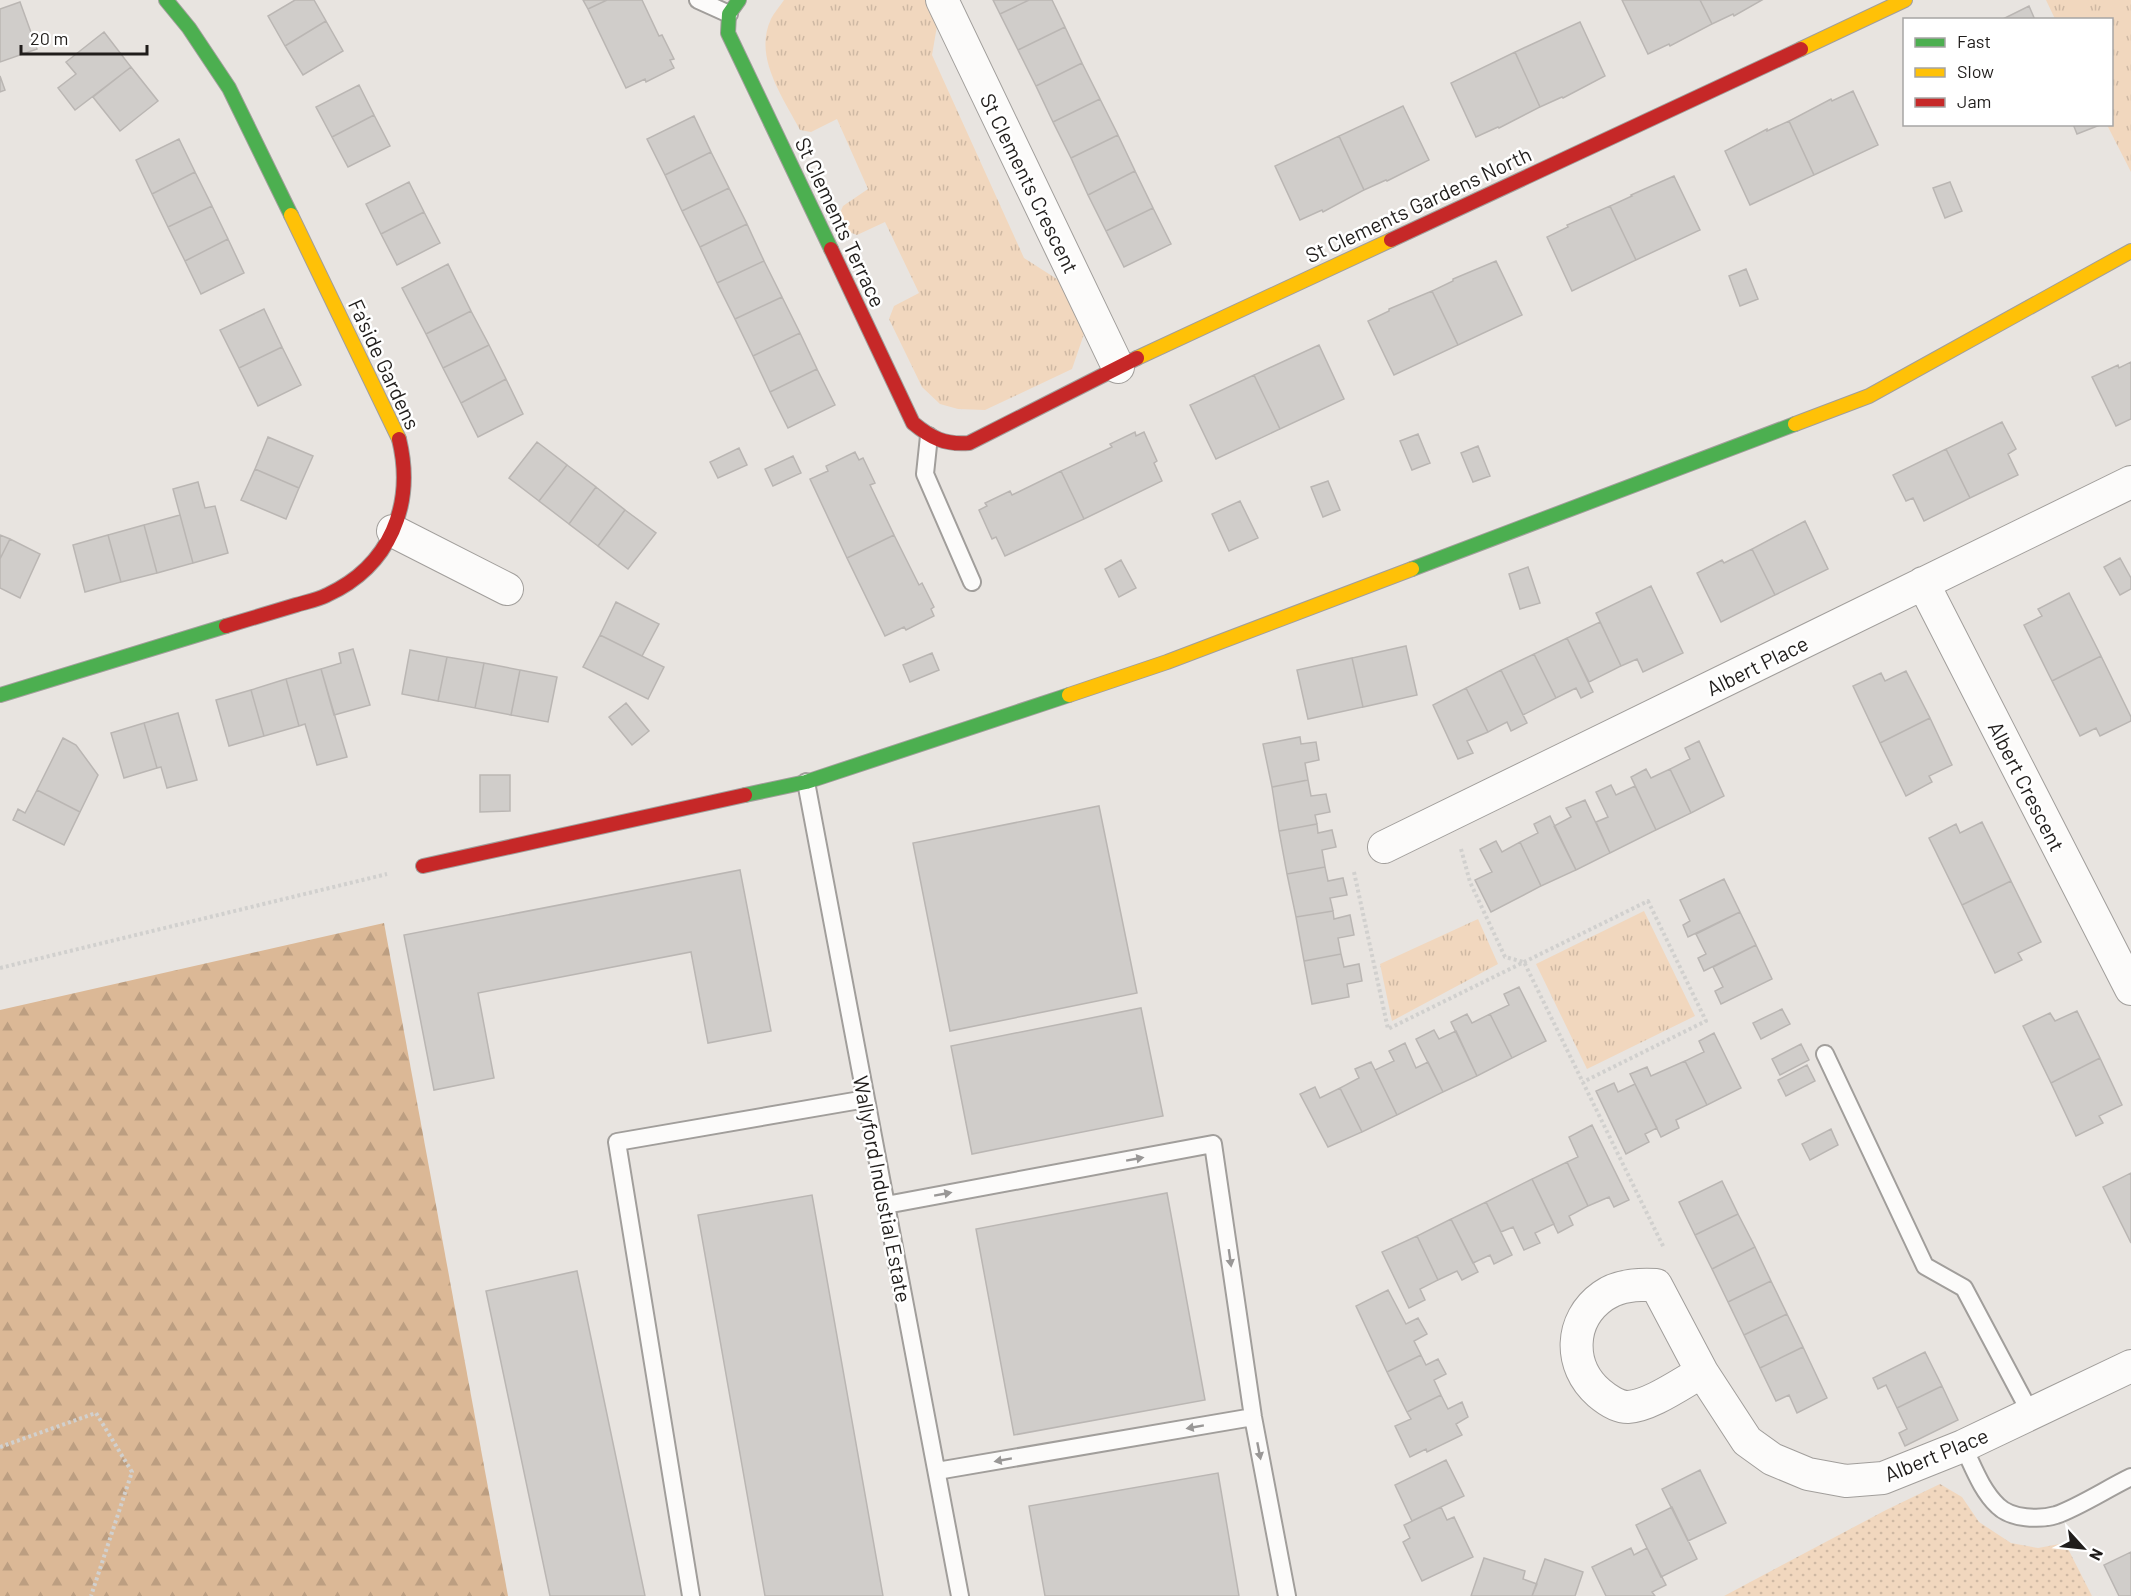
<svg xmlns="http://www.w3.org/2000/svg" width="2131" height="1596" viewBox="0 0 2131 1596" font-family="Barlow,sans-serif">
<defs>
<pattern id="grass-tufts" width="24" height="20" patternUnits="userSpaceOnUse" patternTransform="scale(1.5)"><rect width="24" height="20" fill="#f1d7be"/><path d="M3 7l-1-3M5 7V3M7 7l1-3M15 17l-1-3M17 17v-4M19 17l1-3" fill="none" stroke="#ceb8a3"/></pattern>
<pattern id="forest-firs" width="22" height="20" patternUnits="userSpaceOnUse" patternTransform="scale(1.5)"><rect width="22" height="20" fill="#dbb896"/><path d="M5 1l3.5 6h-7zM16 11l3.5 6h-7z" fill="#bc9e81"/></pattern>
<pattern id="park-dots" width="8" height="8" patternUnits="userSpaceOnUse" patternTransform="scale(1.5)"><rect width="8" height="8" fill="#f1d7be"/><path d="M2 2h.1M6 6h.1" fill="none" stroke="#ceb8a3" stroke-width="1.8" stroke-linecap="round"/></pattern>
</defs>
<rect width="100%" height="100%" fill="#e8e4e0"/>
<path fill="url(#grass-tufts)" d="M784,0H925L937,26L932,55L1024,258L1063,283L1084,334L1072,369L985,410L958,409L940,404L922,387L889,319L894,306L919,293L885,222L857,235L849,232L840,213L843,206L868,189L837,119L811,132L800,130C783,97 753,57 771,19C774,13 780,6 784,0Z
M2046,0H2131V172L2107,125L2112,124V20L2055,19Z
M1644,911L1695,1016L1587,1069L1536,964Z
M1478,919L1498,964L1392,1021L1380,964Z"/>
<path fill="url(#forest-firs)" d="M384,923L508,1596H0V1010Z"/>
<path fill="url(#park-dots)" d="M1940,1484L1962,1497L1979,1522L2011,1543L2038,1548L2065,1543L2092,1596H1724L1886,1510Z"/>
<path fill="#d0cdca" stroke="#bab6b3" stroke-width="1.5" d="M295,0H314L326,21L285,46L268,16Z
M583,0H607L588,9Z
M607,0H642L659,36L662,35L674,59L670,60L674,68L646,82L645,79L626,88L588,9Z
M993,0H1029L1000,14Z
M1029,0H1052L1065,27L1018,50L1000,14Z
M1622,0H1700L1712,24L1670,46L1669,44L1648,54Z
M1700,0H1762L1734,16L1733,14L1712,24Z
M20,2L37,49L0,62V9Z
M2029,6L2035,20H2001Z
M326,21L343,51L303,75L285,46Z
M1580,22L1605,76L1563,98L1562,97L1540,107L1515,52Z
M1065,27L1082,63L1036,86L1018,50Z
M104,32L131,67L75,110L58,88L76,74L66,62Z
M1515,52L1540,107L1499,128L1498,127L1476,137L1451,83Z
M1082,63L1100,99L1053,122L1036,86Z
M131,67L158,101L120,131L93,97Z
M0,76L5,90L0,92Z
M359,85L374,115L332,137L316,107Z
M1853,91L1878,145L1814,175L1789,121L1831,99L1832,101Z
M1100,99L1118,135L1071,158L1053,122Z
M1403,106L1429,160L1387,181L1386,180L1364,190L1339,136Z
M374,115L390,146L348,167L332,137Z
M694,116L711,152L665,175L647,139Z
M1789,121L1814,175L1750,205L1725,151L1767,129V131Z
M2073,124H2100V125L2077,134Z
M1118,135L1135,171L1088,195L1071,158Z
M1339,136L1364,190L1323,212L1322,210L1300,220L1275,166Z
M179,139L195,172L152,194L136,160Z
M711,152L729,188L682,211L665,175Z
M1135,171L1153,208L1106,231L1088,195Z
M195,172L212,206L168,227L152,194Z
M1674,176L1700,230L1636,260L1610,206L1632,196L1631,195Z
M409,182L424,212L381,234L366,204Z
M1950,182L1962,211L1945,218L1933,188Z
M729,188L747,224L700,247L682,211Z
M212,206L228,239L185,261L168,227Z
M1610,206L1636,260L1572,291L1547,237L1568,227L1567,225Z
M1153,208L1171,244L1124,267L1106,231Z
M424,212L440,243L397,265L381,234Z
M747,224L764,261L717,283L700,247Z
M228,239L244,273L201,294L185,261Z
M764,261L782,297L735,319L717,283Z
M1496,261L1522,315L1458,345L1432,291L1453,281V279Z
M448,264L471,311L426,334L402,288Z
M1746,269L1758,299L1740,306L1729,276Z
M1432,291L1458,345L1394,375L1368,321L1389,311V309Z
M782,297L800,333L753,356L735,319Z
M264,309L282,347L239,368L220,330Z
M471,311L489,345L443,368L426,334Z
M800,333L817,369L770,392L753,356Z
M489,345L506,379L461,403L443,368Z
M1319,345L1344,399L1280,429L1254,375Z
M282,347L301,385L258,406L239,368Z
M2131,362V419L2116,426L2092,377L2118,365L2119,368Z
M817,369L835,405L788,428L770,392Z
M1254,375L1280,429L1216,459L1190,405Z
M506,379L523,414L478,437L461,403Z
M2002,422L2016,449L2008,454L2018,475L1970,498L1946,449Z
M1135,432L1136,436L1144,432L1157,461L1154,463L1162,481L1084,519L1061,471L1112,447L1110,444Z
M1418,434L1430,463L1412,470L1400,441Z
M268,437L313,456L299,488L255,469Z
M537,442L567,465L539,501L509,478Z
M1478,446L1490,476L1473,482L1461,453Z
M739,448L747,465L718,478L710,462Z
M1946,449L1970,498L1924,521L1913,498L1906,501L1893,475Z
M855,452L859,460L863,458L875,483L870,485L894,535L847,558L810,479L828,471L826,466Z
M793,456L801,473L773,486L765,469Z
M567,465L596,487L569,524L539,501Z
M255,469L299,488L286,519L241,500Z
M1061,471L1084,519L1005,556L996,537L992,539L979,510L987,506L985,503L1010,491L1012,495Z
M1328,481L1340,510L1323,517L1311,487Z
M198,482L205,508L215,506L228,553L193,563L173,489Z
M596,487L625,510L598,546L569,524Z
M1240,501L1258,538L1229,551L1212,514Z
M625,510L656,533L628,569L598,546Z
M180,515L193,563L157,573L144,525Z
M1805,521L1828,569L1775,595L1752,549Z
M144,525L157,573L121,582L108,535Z
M0,535L10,539L0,559Z
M108,535L121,582L85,592L73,545Z
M894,535L919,585L922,583L934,607L931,609L934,616L906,630L904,627L885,636L847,558Z
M10,539L40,554L20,598L0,588V559Z
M1752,549L1775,595L1721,622L1697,573L1722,560L1724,563Z
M2120,558L2131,578V589L2120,595L2104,567Z
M1121,560L1136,588L1119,597L1105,569Z
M1528,567L1540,603L1520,609L1509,574Z
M1651,586L1683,653L1643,672L1637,659L1621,666L1596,613Z
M2069,593L2101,656L2052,681L2024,625L2042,616L2038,609Z
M616,602L659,624L642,656L600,635Z
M1600,622L1621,666L1589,682L1567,638Z
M600,635L664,667L648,699L583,667Z
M1567,638L1593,692L1581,698L1576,688L1556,698L1534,654Z
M1406,646L1417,695L1363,707L1352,658Z
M353,649L370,705L334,715L321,669L341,663L339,653Z
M410,650L447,657L438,701L402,694Z
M932,653L939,670L910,682L903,665Z
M1534,654L1556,698L1523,715L1501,670Z
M2101,656L2131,717V721L2100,736L2096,728L2080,736L2052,681Z
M447,657L484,663L475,708L438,701Z
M1352,658L1363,707L1308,719L1297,670Z
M484,663L520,670L511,715L475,708Z
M321,669L347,757L317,765L305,724L299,726L286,679Z
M520,670L557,677L548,722L511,715Z
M1501,670L1527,723L1511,731L1507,722L1488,732L1466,688Z
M1906,671L1930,718L1880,743L1853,686L1881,673L1885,681Z
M286,679L299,726L264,736L251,690Z
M1466,688L1488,732L1467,741L1473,753L1458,759L1433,705Z
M251,690L264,736L229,746L216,700Z
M626,703L649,731L632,745L609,717Z
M178,713L197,780L167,788L161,767L157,768L144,723Z
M1930,718L1952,765L1929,776L1932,782L1906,796L1880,743Z
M144,723L157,768L124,778L111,733Z
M1300,737L1301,744L1316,742L1319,760L1305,763L1308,780L1272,787L1263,744Z
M63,738L76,745L98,775L80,812L37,790Z
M1699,741L1724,796L1691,813L1670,769L1690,759L1685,748Z
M1646,769L1651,778L1670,769L1691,813L1656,830L1631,777Z
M480,775H510V811L480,812Z
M1308,780L1311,796L1326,794L1330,812L1315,815L1317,824L1279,831L1272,787Z
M1611,785L1616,795L1635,786L1656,830L1610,853L1596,822L1608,817L1596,792Z
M37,790L80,812L64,845L13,820L18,809L25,813Z
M1585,800L1610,853L1576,870L1554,826L1571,817L1566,808Z
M1099,806L1137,993L950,1031L913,843Z
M1550,816L1576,870L1541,886L1520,842L1538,833L1534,824Z
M1982,822L2011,881L1962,905L1929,838L1956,824L1960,833Z
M1317,824L1318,833L1332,830L1336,847L1322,850L1325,867L1287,874L1279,831Z
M1496,841L1502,852L1520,842L1541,886L1491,912L1475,880L1492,872L1480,849Z
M1325,867L1328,881L1343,878L1347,895L1330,898L1333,911L1296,917L1287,874Z
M740,870L771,1031L708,1043L691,952L478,993L494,1078L434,1090L404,935Z
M1724,879L1740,912L1688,937L1683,925L1690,921L1680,900Z
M2011,881L2041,942L2018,953L2022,960L1995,973L1962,905Z
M1333,911L1334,919L1350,915L1354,935L1338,938L1341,954L1304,961L1296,917Z
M1740,912L1756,945L1704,971L1698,958L1706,954L1696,934Z
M1756,945L1772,979L1721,1004L1715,991L1723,987L1713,967Z
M1341,954L1344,967L1359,964L1362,981L1347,984L1349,997L1312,1004L1304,961Z
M1519,987L1546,1041L1512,1058L1490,1014L1509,1005L1504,994Z
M1141,1008L1163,1116L972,1154L951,1046Z
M1782,1009L1790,1024L1761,1039L1753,1023Z
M2077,1011L2100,1058L2051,1083L2023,1026L2050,1013L2055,1021Z
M1467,1014L1472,1023L1490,1014L1512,1058L1477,1076L1451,1022Z
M1434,1030L1439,1039L1456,1031L1477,1076L1443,1092L1416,1039Z
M1714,1033L1741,1088L1707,1105L1685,1061L1704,1052L1699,1041Z
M1405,1043L1416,1068L1428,1062L1443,1092L1397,1115L1375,1070L1394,1061L1389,1051Z
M1801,1044L1809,1060L1780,1075L1772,1059Z
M2100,1058L2122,1105L2099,1116L2103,1123L2076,1136L2051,1083Z
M1685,1061L1707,1105L1676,1120L1679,1128L1661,1137L1630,1074L1647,1067L1651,1076Z
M1371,1062L1397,1115L1362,1132L1340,1088L1359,1078L1355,1069Z
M1807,1065L1815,1081L1786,1096L1778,1080Z
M1614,1083L1618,1092L1635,1084L1657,1128L1645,1134L1649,1142L1626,1154L1596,1091Z
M1315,1087L1320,1098L1340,1088L1362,1132L1328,1147L1300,1094Z
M1592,1125L1629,1200L1614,1207L1609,1197L1588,1206L1567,1162L1578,1157L1569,1137Z
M1831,1129L1838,1145L1810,1160L1802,1144Z
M1567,1162L1588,1206L1569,1216L1573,1225L1558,1233L1532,1179Z
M2131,1173V1243L2103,1187Z
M1532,1179L1554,1224L1535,1233L1540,1243L1524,1250L1513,1227L1501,1232L1486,1202Z
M1722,1181L1738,1214L1695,1235L1679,1202Z
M1167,1193L1205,1400L1014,1435L976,1229Z
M812,1195L883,1596H765L698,1215Z
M1486,1202L1512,1255L1494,1264L1490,1255L1473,1263L1451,1219Z
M1738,1214L1755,1247L1712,1269L1695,1235Z
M1451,1219L1478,1272L1462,1280L1457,1271L1438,1280L1417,1236Z
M1417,1236L1438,1280L1420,1289L1425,1300L1409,1308L1382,1252Z
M1755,1247L1771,1281L1728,1302L1712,1269Z
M577,1271L645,1596H550L486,1291Z
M1771,1281L1787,1314L1744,1335L1728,1302Z
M1388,1290L1406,1324L1418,1318L1427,1334L1414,1341L1421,1355L1387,1372L1356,1306Z
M1787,1314L1803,1347L1760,1368L1744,1335Z
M1803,1347L1827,1398L1797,1413L1789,1395L1776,1401L1760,1368Z
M1925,1352L1942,1386L1897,1408L1886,1385L1878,1389L1873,1378Z
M1421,1355L1426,1365L1438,1359L1446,1374L1434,1380L1441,1395L1407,1412L1387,1372Z
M1942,1386L1958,1420L1905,1446L1899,1433L1907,1429L1897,1408Z
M1441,1395L1448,1409L1462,1402L1468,1417L1456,1424L1462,1435L1427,1452L1426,1449L1410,1457L1395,1426L1411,1419L1407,1412Z
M1446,1460L1464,1496L1412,1521L1395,1485Z
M1700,1470L1726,1523L1688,1541L1662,1489Z
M1218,1473L1239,1596H1045L1029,1506Z
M1441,1507L1447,1520L1454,1517L1473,1557L1422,1581L1403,1542L1410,1538L1404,1525Z
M1672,1507L1697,1559L1661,1577L1636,1525Z
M1631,1548L1634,1555L1647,1548L1666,1585L1652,1592L1655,1596H1606L1592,1567Z
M2131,1552V1596H2119L2104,1565Z
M1484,1558L1525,1571L1523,1579L1537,1584L1532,1596H1471Z
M1545,1559L1583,1572L1575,1596H1532Z"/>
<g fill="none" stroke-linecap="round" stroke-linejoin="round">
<defs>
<path id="lane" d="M698,0L729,14
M929,436L925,474L972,582
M806,782L960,1596
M1825,1054L1925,1266L1964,1288L2031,1414
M886,1205L1213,1144L1253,1417L1287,1596
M1963,1446C1973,1466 1981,1490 1998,1506C2011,1519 2040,1520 2056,1515C2079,1507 2108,1488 2131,1477
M937,1471L1253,1417
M691,1596L617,1142L866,1099"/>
<path id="street" d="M942,0L1118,367
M393,531L507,589
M1923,583L2131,989
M1384,847L2131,482
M1702,1372C1682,1383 1650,1406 1628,1407C1618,1407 1606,1399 1599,1393C1568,1366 1569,1320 1603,1296C1618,1285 1639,1284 1656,1285L1702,1372L1747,1441L1772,1459L1808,1474L1846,1481L1883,1478L1963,1446L2131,1366"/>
<path id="fast" d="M166,0L189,28L229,88L291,215
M739,0L729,14L728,33L831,249
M1412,569L1795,424
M0,695L226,626
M745,795L806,782L1069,695"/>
<path id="slow" d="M1801,49L1905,0
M291,215L399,439
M1137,358L1391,240
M1795,424L1869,396L2131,251
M1069,695L1167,662L1412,569"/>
<path id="jam" d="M1391,240L1801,49
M831,249L913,423C931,438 945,445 969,443L1137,358
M226,626C249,619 273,612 296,605C306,602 317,600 327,595C390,566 415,505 399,439
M423,866L745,795"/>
</defs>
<use href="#lane" stroke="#a19e9b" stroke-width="20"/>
<use href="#street" stroke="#a19e9b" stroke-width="34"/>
<use href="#fast" stroke="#a19e9b" stroke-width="16"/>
<use href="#slow" stroke="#a19e9b" stroke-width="16"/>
<use href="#jam" stroke="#a19e9b" stroke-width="16"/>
<path stroke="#d1d0ce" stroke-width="4" stroke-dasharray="3 3" stroke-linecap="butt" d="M1461,849L1470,882L1505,957L1524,962L1664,1248
M1354,872L1388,1029L1648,901L1706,1021L1583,1082
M0,968L387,874
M0,1447L96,1413L132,1472L91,1596"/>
<use href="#lane" stroke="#fcfbfa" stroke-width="16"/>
<use href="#street" stroke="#fcfbfa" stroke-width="32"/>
<use href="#fast" stroke="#4caf50" stroke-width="14"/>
<use href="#slow" stroke="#ffc107" stroke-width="14"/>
<use href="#jam" stroke="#c62828" stroke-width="14"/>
</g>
<defs><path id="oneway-solid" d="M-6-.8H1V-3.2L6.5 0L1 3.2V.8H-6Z" transform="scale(1.5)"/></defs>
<g fill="#999796">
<use href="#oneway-solid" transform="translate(1135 1159) rotate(-10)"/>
<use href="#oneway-solid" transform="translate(943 1194) rotate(-10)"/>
<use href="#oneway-solid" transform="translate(1230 1258) rotate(82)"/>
<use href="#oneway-solid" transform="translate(1195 1427) rotate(170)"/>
<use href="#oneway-solid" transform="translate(1259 1451) rotate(79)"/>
<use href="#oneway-solid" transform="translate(1003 1460) rotate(170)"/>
</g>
<g text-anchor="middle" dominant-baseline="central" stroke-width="5" stroke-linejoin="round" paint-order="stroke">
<g font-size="21" fill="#201d1b" stroke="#fff">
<text transform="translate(1030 183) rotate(64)">St Clements Crescent</text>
<text transform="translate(1418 204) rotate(-25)">St Clements Gardens North</text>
<text transform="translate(841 222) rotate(65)">St Clements Terrace</text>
<text transform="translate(385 364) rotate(65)">Fa'side Gardens</text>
<text transform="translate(1757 665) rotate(-26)">Albert Place</text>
<text transform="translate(2027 786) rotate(63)">Albert Crescent</text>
<text transform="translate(883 1189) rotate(79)">Wallyford Industial Estate</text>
<text transform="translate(1936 1454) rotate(-22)">Albert Place</text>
</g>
</g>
<rect x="1903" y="18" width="210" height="108" fill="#ffffff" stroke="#a6a5a4" stroke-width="1.5"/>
<rect x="1915" y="38" width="30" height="9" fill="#4caf50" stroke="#a6a5a4" stroke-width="1.5"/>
<text x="1957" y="48" font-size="18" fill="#201d1b">Fast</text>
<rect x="1915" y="68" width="30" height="9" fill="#ffc107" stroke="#a6a5a4" stroke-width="1.5"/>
<text x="1957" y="78" font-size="18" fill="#201d1b">Slow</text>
<rect x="1915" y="98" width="30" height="9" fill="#c62828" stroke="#a6a5a4" stroke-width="1.5"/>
<text x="1957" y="108" font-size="18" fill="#201d1b">Jam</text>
<g transform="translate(2083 1548) rotate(117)" stroke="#ffffff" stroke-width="4.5" paint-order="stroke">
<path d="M0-4.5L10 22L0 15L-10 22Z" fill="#201d1b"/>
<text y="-9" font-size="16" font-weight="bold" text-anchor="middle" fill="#201d1b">N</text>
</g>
<path d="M21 45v9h126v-9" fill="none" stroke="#201d1b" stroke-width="3"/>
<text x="30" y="45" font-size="18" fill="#201d1b" stroke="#ffffff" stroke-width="4.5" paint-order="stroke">20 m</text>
</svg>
